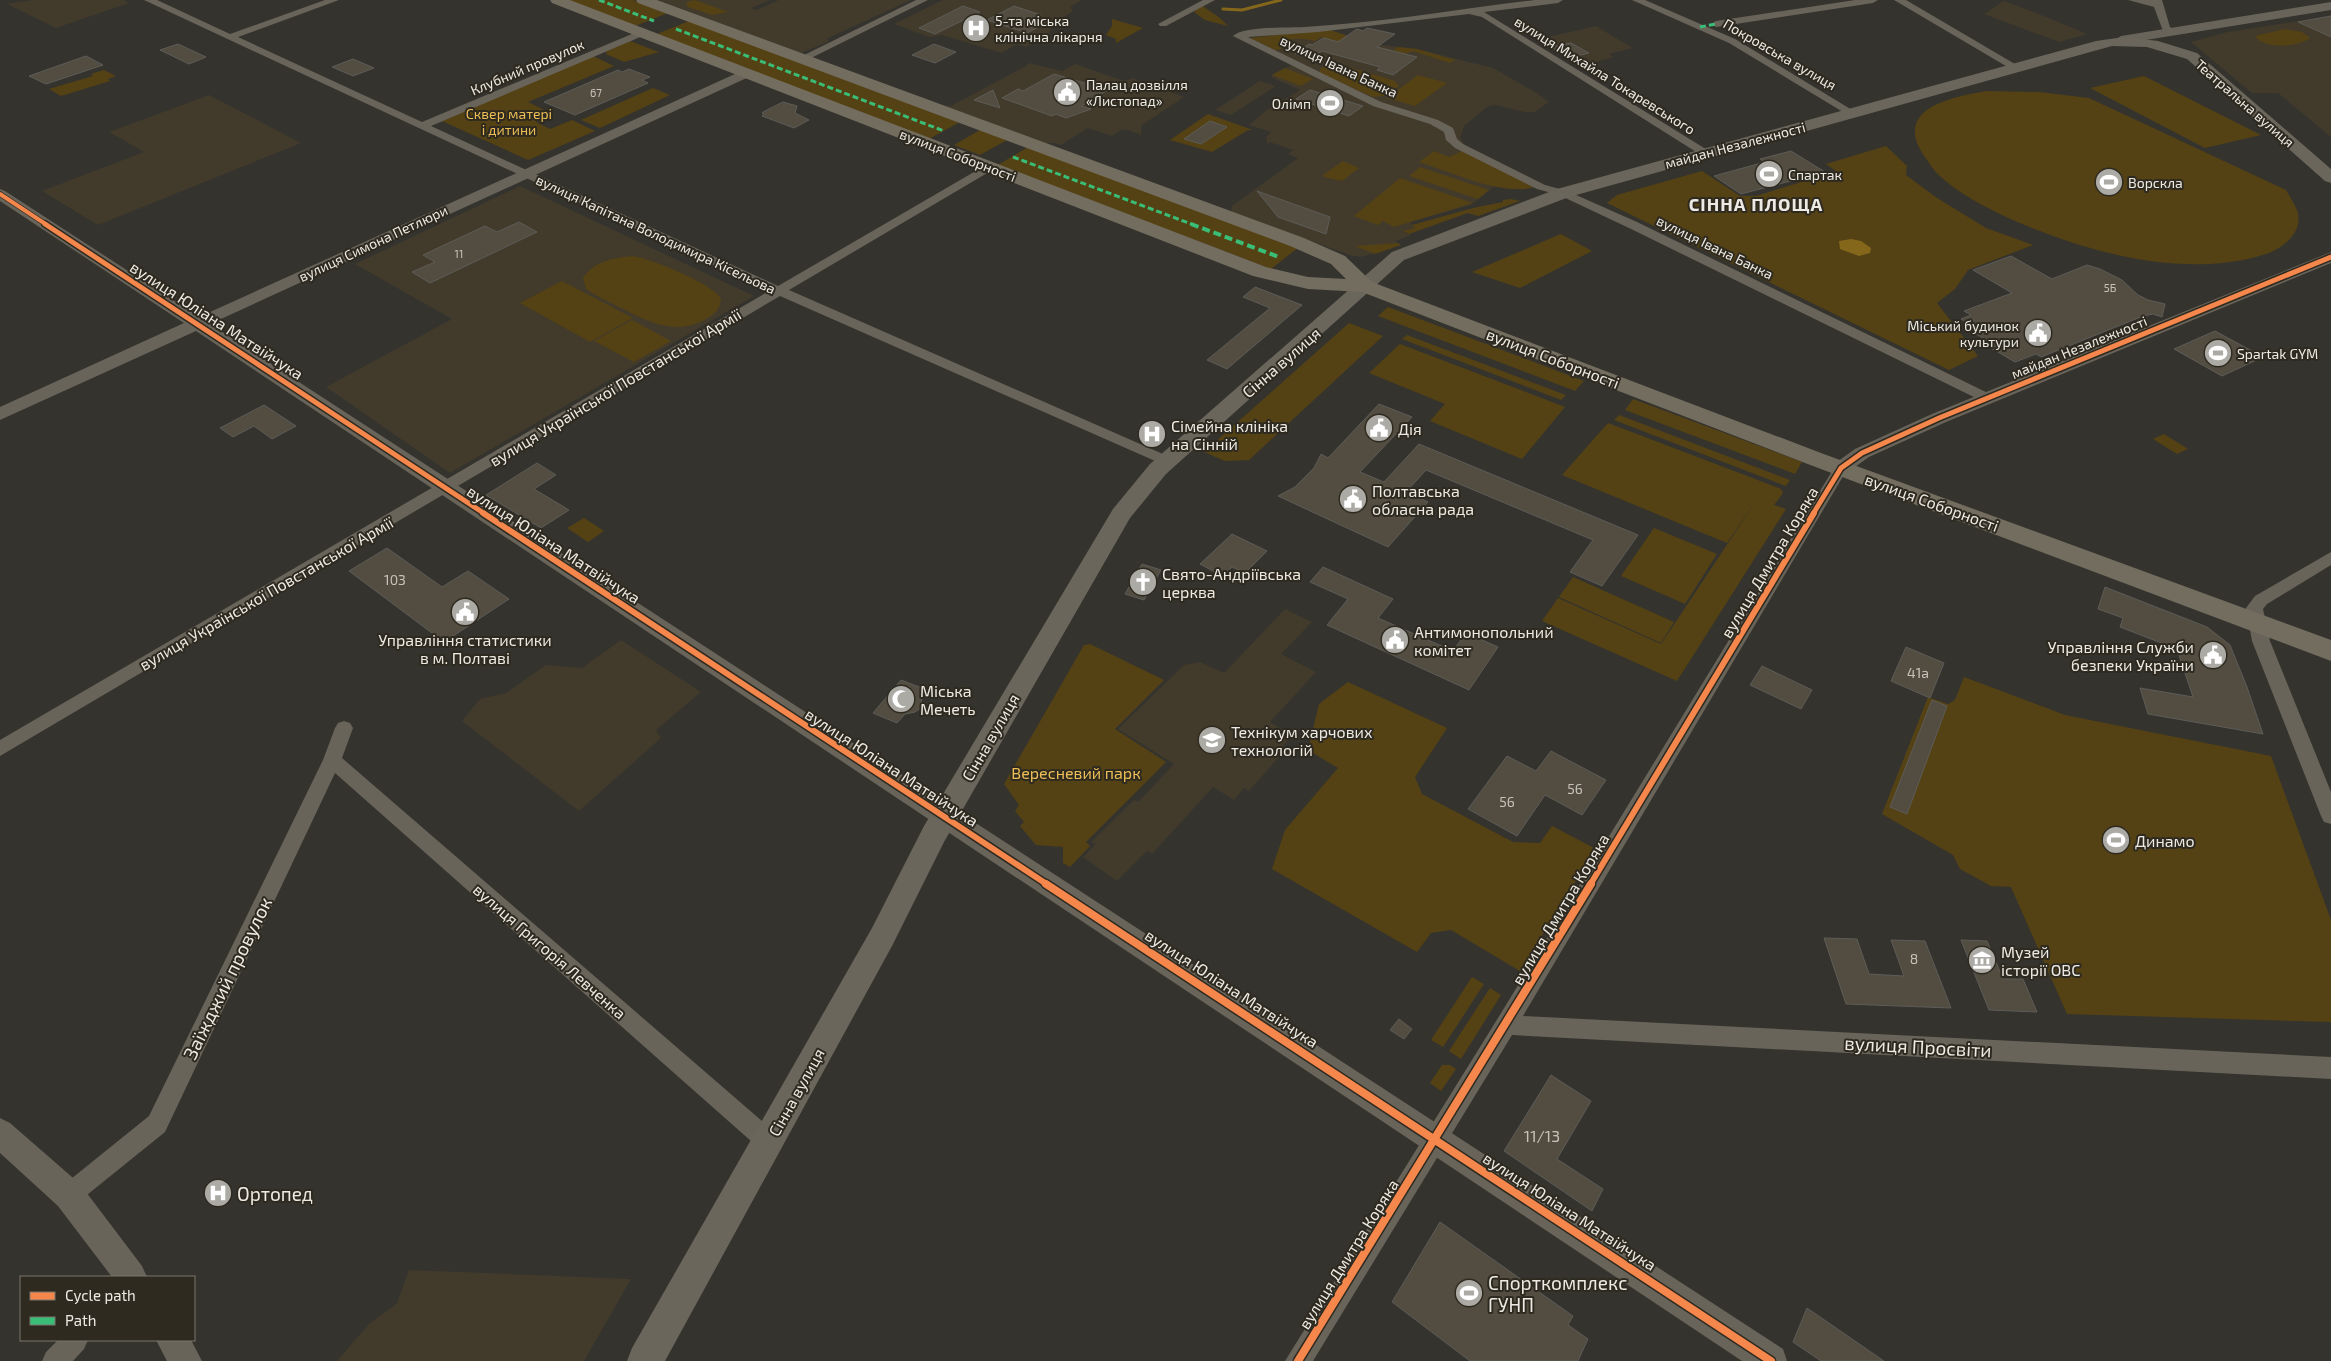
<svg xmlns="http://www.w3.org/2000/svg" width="2331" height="1361" viewBox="0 0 2331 1361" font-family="'Exo 2',sans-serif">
<rect width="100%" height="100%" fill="#34332e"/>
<path fill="#423b2c" d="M33,0H123L129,3L56,28L7,4Z
M658,0H770L751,8L756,10L779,0H911L826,39L830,41L801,53Z
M943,0H1082L1070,7L1073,11L1051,26L1049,34L1026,47L1017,44L1002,53L942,35L929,37L894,24Z
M2004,1L2039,14L2087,34L2059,42L1984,14Z
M2331,16V137L2278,93H2252L2191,42L2228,32Z
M1596,26L1633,48L1609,54L1614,57L1581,66L1539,39Z
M1327,29L1374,44L1417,49L1493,68L1535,92L1549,102L1535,112H1525L1495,105L1487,107L1464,126L1460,138L1465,145L1462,151L1509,175L1471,205L1410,222L1415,228L1404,232L1411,235L1395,241L1401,245L1361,257L1350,255L1231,212L1232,206L1298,158L1288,154L1293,150L1270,142L1267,144L1266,137L1271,132L1249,125L1267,110L1300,90L1271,77L1273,74L1294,64V60L1250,38Z
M1029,63L1062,71L1075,64L1124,81L1133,78L1184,97L1142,125L1141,135L1128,130H1121L1112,136L1088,128L1061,145L1054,143H1045L945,106H951L1024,67Z
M1260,81L1276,86L1231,115L1215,110Z
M209,95L301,143L98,225L42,191L144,152L109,132Z
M520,186L754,296L450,473L326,387L452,319L355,264Z
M1285,609L1312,622L1281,654L1316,672L1270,722L1292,735L1283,746L1287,748L1249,791L1244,788L1234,800L1213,787L1152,854L1147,851L1117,881L1083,857L1096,844L1091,842L1134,800L1138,802L1174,764L1118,729L1184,665L1200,662L1224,673Z
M621,640L701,692L656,730L661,738L579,811L462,721L480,699L506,693L546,665L582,668Z
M409,1270L631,1279L584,1361H337L369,1324L397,1303Z"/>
<path fill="#554214" d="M566,0H633L668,13L635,26Z
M695,0L728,12L712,15L688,7L686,2Z
M1201,5L1220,18L1228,26L1205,20L1194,12Z
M1112,19L1143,28L1116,43V39L1106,35L1112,26Z
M689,21L960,122L929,139L657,34Z
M1327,29L1348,36L1339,43L1321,37L1315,41C1302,38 1294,38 1281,42V49L1275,50L1250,38Z
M2285,29L2302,32L2310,38C2298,47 2265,50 2255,36Z
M630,41L659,52L624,62L606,54L607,51Z
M1398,47L1417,49L1455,60L1450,63L1413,51L1405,54L1393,51Z
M593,56L614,66L528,102L553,114L536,122L550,129L572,120L595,131L528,160L442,121Z
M1335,63L1395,81L1399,86L1384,96L1373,97L1320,73V69L1325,65Z
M1285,68L1313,79L1301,86L1272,75Z
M104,70L116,76L108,79L110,81L61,96L49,89L93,76L91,74Z
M1418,75L1447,83L1415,106L1387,98Z
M2144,76L2261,135L2205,148L2090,88Z
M653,88L670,95L600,128L581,120Z
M1987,91L2039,92L2089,98L2286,190C2290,197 2296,206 2298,213C2302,234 2283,248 2266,254C2194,277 2109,258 2040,231C2010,220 1965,199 1941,177C1936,173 1931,166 1927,160C1889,110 1949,97 1987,91Z
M1208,114L1253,130H1248L1212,152L1170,140Z
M980,130L1007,140L980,155L954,145Z
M1886,146L1907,166L1906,175L1937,198L1986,228L2033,245L1968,270L1955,289L1937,303L1978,356L1949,370L1607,203L1617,195L1702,171L1740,196H1756L1836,171L1826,164Z
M1028,147L1299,247L1271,269L998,165Z
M1434,151L1449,157L1462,151L1535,187C1504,197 1451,172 1419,162Z
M1343,161L1359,168L1342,181L1324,177L1323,175Z
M1420,167L1489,190L1478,199L1409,176Z
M1400,178L1473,203L1394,227L1383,221L1378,225L1354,216Z
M1511,199L1520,201L1478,216L1468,213L1409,234L1403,231L1415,228L1412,225L1473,208L1503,202V200Z
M1561,234L1592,251L1520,288L1472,272Z
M1398,243L1401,245L1375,254L1355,246Z
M632,256C650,258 714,284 721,299C720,309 715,314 706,319C675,337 647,321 619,307C608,301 596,296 586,289L583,278C594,261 614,258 632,256Z
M562,281L633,318L590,342L520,303Z
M1388,307L1584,381L1575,391L1378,316Z
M632,320L671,341L634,362L594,341Z
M1349,323L1383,336L1249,460L1225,461L1204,452Z
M1407,335L1566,395L1561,400L1402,339Z
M1400,344L1565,407L1522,459L1430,421L1445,404L1369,373Z
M1633,399L1802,462L1795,474L1625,410Z
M1619,415L1790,480L1786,486L1614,420Z
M1608,423L1781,489L1783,493L1774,505L1786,509L1677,681L1542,621L1558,598L1661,644L1758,498L1727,543L1562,475Z
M2164,434L2188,449L2177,454L2153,439Z
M584,518L604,531L588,542L567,528Z
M1654,528L1717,554L1685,604L1621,576Z
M1573,577L1674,622L1661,643L1559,597Z
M1090,644L1164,680L1115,729L1166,762L1086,842L1090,846L1070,867L1063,863V847L1036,845L1020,826L1024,822L1015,811L1019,805L1004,784L1084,645Z
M1964,677L2065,715L2271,756L2331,920V1022L2067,1014L2011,887L1991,886L1960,869L1953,855L1882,814L1928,697L1948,704L1955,700Z
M1348,682L1447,728L1415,777L1422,794L1513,842L1540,843L1552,826L1596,849L1520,971L1451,930L1431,933L1417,952L1272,869L1285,830L1338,768L1308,750L1319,704Z
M1472,977L1484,984L1443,1047L1431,1040Z
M1490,988L1501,995L1461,1059L1449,1051Z
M1442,1065H1450L1456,1069L1441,1091L1430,1083Z"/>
<path fill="#85671c" d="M1851,239L1861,241L1871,248L1870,253L1859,256L1840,249L1839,241Z"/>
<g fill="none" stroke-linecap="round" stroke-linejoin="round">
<path stroke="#85671c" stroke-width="3" d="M1223,9L1242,10L1281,0"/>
</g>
<path fill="#524d40" stroke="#5d5c58" d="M963,6L980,12L935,34L919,28Z
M1014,6L1041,15L1038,18L1050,21L1027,33L987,20Z
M2331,16V37L2298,22Z
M1367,28L1395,34L1377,47L1417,57L1393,75L1377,70L1380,67L1322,51L1311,58L1295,54L1309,44L1312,45L1324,38L1338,42L1357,29L1363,31Z
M1571,43L1589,53L1568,58L1551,47Z
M178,44L206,57L189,64L160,50Z
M934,44L956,52L935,63L912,55Z
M86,56L103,65L46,84L29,76Z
M353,59L374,68L353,76L332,67Z
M629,69L650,77L642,80L648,83L575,115L544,102L618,70L622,72Z
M1054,74L1108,90L1081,106L1091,109L1066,118L1056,114L1052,116L1002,98L1018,89L1023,91Z
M993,90L1000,108L974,100Z
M1310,90L1363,106L1349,116L1296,99Z
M783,102L797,106L795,113L809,120L794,128L762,116L764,114L762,113L763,112Z
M1210,121L1227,127L1201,144L1184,139Z
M1791,151L1825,172L1741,194L1714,176L1765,162L1760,159Z
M1257,191L1330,217L1326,234L1278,217Z
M519,222L537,232L430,283L412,272L435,262L423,255L485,226L497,232Z
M2011,256L2052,279L2087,265L2100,269L2122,280L2138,295L2148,300L2165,304L2162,317L2153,314L2143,316L2041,357L2036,354L2015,362L1991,348L1996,346L1963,326L1969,324L1961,319L1971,315L1964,311L2012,293L1973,270Z
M1255,287L1302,305L1227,369L1207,360L1270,308L1243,297Z
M2215,331L2263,357L2222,376L2174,349Z
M1379,404L1412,417L1360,472L1384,482L1419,444L1638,535L1602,586L1570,572L1593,540L1426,470L1406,492L1428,502L1388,547L1278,496L1295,487L1314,468L1321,454L1328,458Z
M264,405L296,426L272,439L254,426L233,437L220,428Z
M537,463L556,475L534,489L569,510L541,528L486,495Z
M1232,534L1267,551L1245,573L1232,567L1222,576L1200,564Z
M387,548L442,587L468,571L509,599L444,642L349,571Z
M1142,564L1161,570L1144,600L1125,594Z
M1323,567L1393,599L1378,618L1453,651L1466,633L1498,647L1469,690L1327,625L1348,599L1310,582Z
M2105,587L2207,627L2230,645L2247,687L2263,734L2148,714L2140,688L2193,697L2177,649L2120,627L2123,618L2098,609Z
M1906,647L1944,663L1930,698L1891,681Z
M1762,666L1812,690L1801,709L1750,685Z
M901,680L922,688L921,708L915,712L905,714L897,723L873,713Z
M1932,700L1947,706L1907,814L1890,807Z
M1551,751L1606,780L1582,815L1545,795L1517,836L1468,809L1507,756L1536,771Z
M1824,938L1857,939L1869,974L1904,976L1891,940L1925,941L1951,1008L1846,1004Z
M1961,940L1987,941L2003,979H2023L2037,1012L1989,1010Z
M1399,1019L1412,1029L1404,1039L1390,1030Z
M1551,1075L1591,1101L1557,1159L1603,1189L1592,1211L1504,1151Z
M1440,1222L1573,1316L1568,1325L1588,1339L1578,1361H1470L1392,1302Z
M1807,1308L1884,1361H1821L1793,1342Z"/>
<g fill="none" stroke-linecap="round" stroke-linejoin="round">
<path fill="#69645a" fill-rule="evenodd" d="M144,0H157L230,34L325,0H339L238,37L422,122L639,31H645V35L431,126L778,286L986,165H994L996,167L994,169L789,290L1172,458L1174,461L1172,464H1162L780,296L0,756V740L769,291Z
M916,0H928L805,61H797L796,59Z
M1203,0H1215L1166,26H1160L1158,24Z
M1535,0H1563L1558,3L1484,12L1709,151L1711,153L1709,155H1701L1482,17L1469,14L1318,32L1248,37L1381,102L1438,120L1453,128L1457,139L1463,144L1545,185L1567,191L1637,222L1992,395L1994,398L1992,401H1982L1629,228L1559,195L1537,189L1455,148L1446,140L1444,132L1430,124L1373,106L1233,36C1244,26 1288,28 1304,27C1380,23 1458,9 1535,0Z
M1632,0H1645L1735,39L1857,113L1856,115H1848L1729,43Z
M1855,0H1878L1873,3L1716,27L1711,24L1716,21Z
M1894,0H1906L2020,67L2019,69H2011Z
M2128,0H2162L2170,27L2176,31V35H2170L2163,31L2154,7Z
M1841,463L1846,465L1848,468L1523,1016L2331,1057V1079L1512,1035L1313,1361H1285L1498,1018L1834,468L1836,465Z
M2331,552V565L2267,604L2263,609L2270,641L2331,792V824L2324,822L2321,816L2252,641L2246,608L2255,596Z
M344,721L350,723L353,728L342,758L776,1133L779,1141L776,1149L768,1152L760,1149L335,773L165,1132L77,1203L69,1207L61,1203L57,1195L61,1187L149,1116L323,760L335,728L338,723Z
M58,1340H88L84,1349L73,1361H42L46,1352Z"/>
<path fill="#69645a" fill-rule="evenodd" d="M2331,2V10L2121,44L2115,40L2121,36Z
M746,69L751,70L753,73L751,76L210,324L1783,1349L1787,1361H1742L196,331L0,420V407L184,323L0,201V189L5,191L199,317Z
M2331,252V263L1946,422L1869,457L1848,472L1841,474L1834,472L1831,468L1834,464L1855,449L1932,414Z
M0,1118L10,1123L80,1184L142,1266L147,1277H112L58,1206L0,1153Z
M156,1340H191L202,1361H167Z"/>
<path fill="#6b665b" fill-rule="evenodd" d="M2124,37L2158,41L2197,53L2331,169V183L2325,181L2187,59L2147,47L2112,46L1569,197L1404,260L1166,474L1130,518L944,842L892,946L665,1361H627L632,1348L872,928L924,826L1113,509L1150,464L1392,252L1557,189L2096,41Z"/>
<path fill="#736d5f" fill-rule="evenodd" d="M550,0H570L1266,267L1308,277L1346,279L1331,264L1290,246L638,3L636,0H657L1304,238L1345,256L1372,282L1821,453L2331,640V661L1805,463L1362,292L1308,289L1253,276L552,3Z"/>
<path stroke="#3abd76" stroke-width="3" stroke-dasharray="6 3" stroke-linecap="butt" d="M599,0L654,21
M1700,27L1716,24
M676,29L944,131
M1013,157L1194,225"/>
<path stroke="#3abd76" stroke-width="4" stroke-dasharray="8 4" stroke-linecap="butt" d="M1191,224L1279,257"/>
<defs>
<path id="cycleway-far3" d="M0,194L47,225"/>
<path id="cycleway-far2" d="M45,224L485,514
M1813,514L1841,468L1862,453L1939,418L2331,257"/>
<path id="cycleway-far1" d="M483,513L1048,885
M1590,885L1814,513"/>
<path id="cycleway" d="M1046,884L1771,1361
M1298,1361L1591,884"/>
</defs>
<use href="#cycleway-far3" stroke="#2e2a20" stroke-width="5.5"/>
<use href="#cycleway-far2" stroke="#2e2a20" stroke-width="8"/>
<use href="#cycleway-far1" stroke="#2e2a20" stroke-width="9"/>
<use href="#cycleway" stroke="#2e2a20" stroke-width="11"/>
<use href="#cycleway-far3" stroke="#f5874c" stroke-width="4"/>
<use href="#cycleway-far2" stroke="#f5874c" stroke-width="5"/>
<use href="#cycleway-far1" stroke="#f5874c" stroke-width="6"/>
<use href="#cycleway" stroke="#f5874c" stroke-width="8"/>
</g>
<defs>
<symbol id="hospital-disc" viewBox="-11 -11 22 22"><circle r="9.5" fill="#acaaa4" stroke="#2e2a20"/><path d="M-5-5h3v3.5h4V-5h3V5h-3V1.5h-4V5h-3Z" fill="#fff"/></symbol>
<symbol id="civic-disc" viewBox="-11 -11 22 22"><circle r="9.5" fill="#acaaa4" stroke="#2e2a20"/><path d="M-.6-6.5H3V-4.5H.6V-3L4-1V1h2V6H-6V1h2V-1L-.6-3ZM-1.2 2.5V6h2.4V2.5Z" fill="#fff"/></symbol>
<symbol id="stadium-disc" viewBox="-11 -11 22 22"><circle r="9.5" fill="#acaaa4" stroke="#2e2a20"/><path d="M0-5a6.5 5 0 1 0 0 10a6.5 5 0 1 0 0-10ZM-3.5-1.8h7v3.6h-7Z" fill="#fff"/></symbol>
<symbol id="church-disc" viewBox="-11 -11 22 22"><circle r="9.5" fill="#acaaa4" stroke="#2e2a20"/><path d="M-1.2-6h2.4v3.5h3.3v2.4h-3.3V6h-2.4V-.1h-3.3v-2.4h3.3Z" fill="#fff"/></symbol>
<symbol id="mosque-disc" viewBox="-11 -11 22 22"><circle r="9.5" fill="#acaaa4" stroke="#2e2a20"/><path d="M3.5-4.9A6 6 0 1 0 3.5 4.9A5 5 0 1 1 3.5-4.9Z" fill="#fff"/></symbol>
<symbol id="university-disc" viewBox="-11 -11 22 22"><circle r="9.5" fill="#acaaa4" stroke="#2e2a20"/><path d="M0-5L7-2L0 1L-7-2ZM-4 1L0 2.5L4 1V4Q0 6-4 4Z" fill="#fff"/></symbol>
<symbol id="museum-disc" viewBox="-11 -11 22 22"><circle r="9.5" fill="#acaaa4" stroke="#2e2a20"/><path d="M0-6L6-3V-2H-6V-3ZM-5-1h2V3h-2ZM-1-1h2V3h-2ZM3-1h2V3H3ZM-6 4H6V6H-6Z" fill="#fff"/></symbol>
</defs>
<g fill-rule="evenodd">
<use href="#hospital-disc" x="960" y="12" width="32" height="32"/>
<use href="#civic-disc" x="1051" y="76" width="32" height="32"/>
<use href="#stadium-disc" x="1314" y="87" width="32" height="32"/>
<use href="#stadium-disc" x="1753" y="158" width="32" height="32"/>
<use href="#stadium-disc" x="2093" y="166" width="32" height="32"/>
<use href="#civic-disc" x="2022" y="317" width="32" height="32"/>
<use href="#stadium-disc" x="2202" y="337" width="32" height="32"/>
<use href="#civic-disc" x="1363" y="412" width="32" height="32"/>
<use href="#hospital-disc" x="1136" y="418" width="32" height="32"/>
<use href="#civic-disc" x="1337" y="483" width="32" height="32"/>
<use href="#church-disc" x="1127" y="566" width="32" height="32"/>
<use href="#civic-disc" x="449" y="596" width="32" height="32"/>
<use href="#civic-disc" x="1379" y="624" width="32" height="32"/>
<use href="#civic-disc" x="2197" y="639" width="32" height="32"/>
<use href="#mosque-disc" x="885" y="683" width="32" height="32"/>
<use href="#university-disc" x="1196" y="724" width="32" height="32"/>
<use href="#stadium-disc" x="2100" y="824" width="32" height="32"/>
<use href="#museum-disc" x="1966" y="944" width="32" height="32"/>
<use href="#hospital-disc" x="202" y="1177" width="32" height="32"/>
<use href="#stadium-disc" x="1453" y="1277" width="32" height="32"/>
</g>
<g text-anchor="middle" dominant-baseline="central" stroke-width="4" stroke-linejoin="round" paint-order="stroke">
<g font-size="11" fill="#c6c3ba">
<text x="596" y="92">67</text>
<text x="459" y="253">11</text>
<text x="2110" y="287">5Б</text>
</g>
<g font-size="14" fill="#edeae3" stroke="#2e2a20" text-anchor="start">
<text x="995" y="20">5-та міська<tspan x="995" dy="16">клінічна лікарня</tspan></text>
<text x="1086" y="84">Палац дозвілля<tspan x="1086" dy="16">«Листопад»</tspan></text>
<text x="1311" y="103" text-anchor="end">Олімп</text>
<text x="1788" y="174">Спартак</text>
<text x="2128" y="182">Ворскла</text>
<text x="2019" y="325" text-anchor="end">Міський будинок<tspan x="2019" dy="16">культури</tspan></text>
<text x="2237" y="353">Spartak GYM</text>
</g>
<g font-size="14" fill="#edeae3" stroke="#2e2a20">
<text transform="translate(1780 54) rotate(30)">Покровська вулиця</text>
<text transform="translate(1339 66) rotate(25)">вулиця Івана Банка</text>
<text transform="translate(527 67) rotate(-23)">Клубний провулок</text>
<text transform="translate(1605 75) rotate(32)">вулиця Михайла Токаревського</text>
<text transform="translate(2245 103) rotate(41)">Театральна вулиця</text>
<text transform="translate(1735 145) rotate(-15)">майдан Незалежності</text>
<text transform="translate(958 155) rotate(21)">вулиця Соборності</text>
<text transform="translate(656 234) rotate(25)">вулиця Капітана Володимира Кісельова</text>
<text transform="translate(373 243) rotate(-25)">вулиця Симона Петлюри</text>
<text transform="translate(1715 247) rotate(26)">вулиця Івана Банка</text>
<text transform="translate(2079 347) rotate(-22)">майдан Незалежності</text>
</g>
<g font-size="14" fill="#eebf56" stroke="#2e2a20">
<text x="509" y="113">Сквер матері<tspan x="509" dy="16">і дитини</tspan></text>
</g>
<g font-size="14" fill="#c6c3ba">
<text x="395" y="579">103</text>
<text x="1918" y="672">41а</text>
<text x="1575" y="788">56</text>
<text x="1507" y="801">56</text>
<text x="1914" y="958">8</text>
</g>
<g font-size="16" fill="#edeae3" stroke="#2e2a20">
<text transform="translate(217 320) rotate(33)">вулиця Юліана Матвійчука</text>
<text transform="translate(1553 358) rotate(21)">вулиця Соборності</text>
<text transform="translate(1281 362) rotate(-41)">Сінна вулиця</text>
<text transform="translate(615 387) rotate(-31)">вулиця Української Повстанської Армії</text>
<text transform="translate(1932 502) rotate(20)">вулиця Соборності</text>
<text transform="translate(554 544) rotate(33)">вулиця Юліана Матвійчука</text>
<text transform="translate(1769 562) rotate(-59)">вулиця Дмитра Коряка</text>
<text transform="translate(266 593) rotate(-30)">вулиця Української Повстанської Армії</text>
<text transform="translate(990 737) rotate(-60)">Сінна вулиця</text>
<text transform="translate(892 767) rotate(33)">вулиця Юліана Матвійчука</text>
<text transform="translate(1560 909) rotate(-59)">вулиця Дмитра Коряка</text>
<text transform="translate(550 951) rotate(41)">вулиця Григорія Левченка</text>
<text transform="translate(1232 988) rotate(33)">вулиця Юліана Матвійчука</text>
<text transform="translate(796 1092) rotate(-61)">Сінна вулиця</text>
<text transform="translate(1570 1211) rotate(33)">вулиця Юліана Матвійчука</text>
<text transform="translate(1348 1254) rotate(-58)">вулиця Дмитра Коряка</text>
</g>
<g font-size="16" fill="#edeae3" stroke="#2e2a20" text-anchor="start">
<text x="1171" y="425">Сімейна клініка<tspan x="1171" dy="18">на Сінній</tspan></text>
<text x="1398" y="428">Дія</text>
<text x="1372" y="490">Полтавська<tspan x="1372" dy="18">обласна рада</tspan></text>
<text x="1162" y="573">Свято-Андріївська<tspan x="1162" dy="18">церква</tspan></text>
<text x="1414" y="631">Антимонопольний<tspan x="1414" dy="18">комітет</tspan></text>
<text x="465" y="639" text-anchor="middle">Управління статистики<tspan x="465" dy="18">в м. Полтаві</tspan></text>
<text x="2194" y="646" text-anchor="end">Управління Служби<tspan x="2194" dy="18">безпеки України</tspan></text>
<text x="920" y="690">Міська<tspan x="920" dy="18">Мечеть</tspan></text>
<text x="1231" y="731">Технікум харчових<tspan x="1231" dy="18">технологій</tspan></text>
<text x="2135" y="840">Динамо</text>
<text x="2001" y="951">Музей<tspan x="2001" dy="18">історії ОВС</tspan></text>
</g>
<g font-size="16" fill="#eebf56" stroke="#2e2a20">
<text x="1076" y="772">Вересневий парк</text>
</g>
<g font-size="16" fill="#c6c3ba">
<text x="1542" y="1135">11/13</text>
</g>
<g font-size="18" font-weight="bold" letter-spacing="1" fill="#edeae3" stroke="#2e2a20">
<text x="1756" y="204">СІННА ПЛОЩА</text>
</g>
<g font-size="19" fill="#edeae3" stroke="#2e2a20">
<text transform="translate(227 978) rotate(-64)">Заїжджий провулок</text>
<text transform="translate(1918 1046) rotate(3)">вулиця Просвіти</text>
</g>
<g font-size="19" fill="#edeae3" stroke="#2e2a20" text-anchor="start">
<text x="237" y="1193">Ортопед</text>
<text x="1488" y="1282">Спорткомплекс<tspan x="1488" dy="22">ГУНП</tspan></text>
</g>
</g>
<rect x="20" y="1276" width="175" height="65" fill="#2e2a20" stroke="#7a776e"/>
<rect x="30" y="1292" width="25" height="8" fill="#f5874c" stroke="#7a776e"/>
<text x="65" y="1301" font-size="15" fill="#edeae3">Cycle path</text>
<rect x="30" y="1317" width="25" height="8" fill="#3abd76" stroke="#7a776e"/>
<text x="65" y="1326" font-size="15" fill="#edeae3">Path</text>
</svg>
